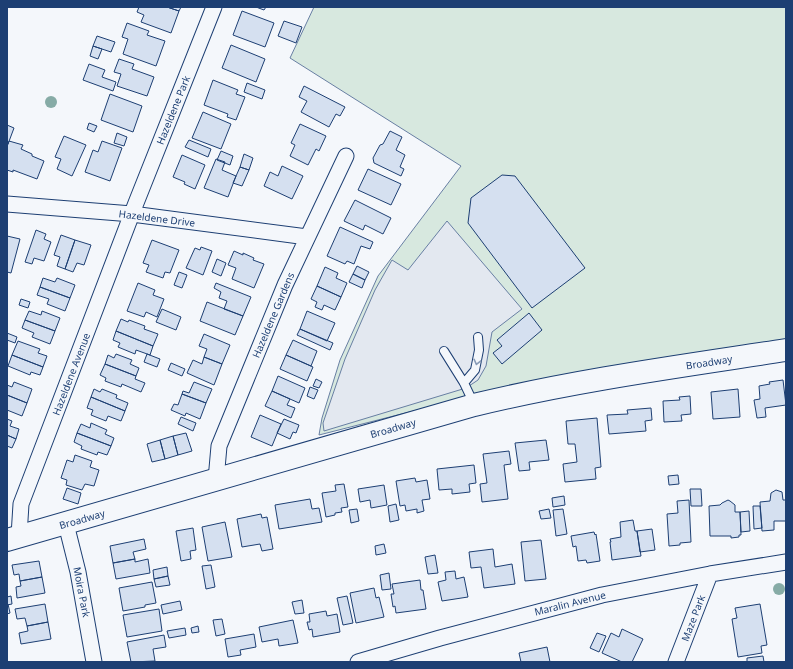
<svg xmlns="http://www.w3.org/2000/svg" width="793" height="669" viewBox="0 0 793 669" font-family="'Noto Sans',sans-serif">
<rect width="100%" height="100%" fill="#f4f7fb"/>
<path fill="#d7e8df" stroke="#687fa3" d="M314,7H786V342L476,395L319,435L322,418L340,360L378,276L461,166L290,58Z"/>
<path fill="#e3e8f0" stroke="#687fa3" d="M447,221L522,309L492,332L486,366L478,380L466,388L324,431L323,423L345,359L375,290L392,260L408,270Z"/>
<path fill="#d5e0f0" stroke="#1d3f73" d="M139,7H167L179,11L171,33L141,22L144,15L137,12Z
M167,7H181L179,11Z
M256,7H266L264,10Z
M242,11L274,23L265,47L233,35Z
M284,21L302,27L296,43L278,36Z
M127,23L149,31L147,35L165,41L156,66L123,54L128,39L122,37Z
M97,36L115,42L111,52L93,46Z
M231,45L265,59L256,82L222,68Z
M93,46L102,49L98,59L90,56Z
M119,59L134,64L132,69L154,77L147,96L117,86L121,74L114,72Z
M89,64L105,70L102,77L116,82L113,91L83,80Z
M213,80L238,90L236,94L245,97L236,120L227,117L228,114L204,105Z
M247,83L265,90L262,99L244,92Z
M304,86L345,107L340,116L336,114L329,127L301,112L307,101L299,97Z
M110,94L142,106L133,132L101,120Z
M203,112L231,124L221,149L192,138Z
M89,123L97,126L94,132L87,129Z
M300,124L326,136L319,151L316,149L308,165L290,156L295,145L291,143Z
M7,125L14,128L8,144H7Z
M390,131L402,137L396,150L405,155L400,167L404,169L401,176L374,163L373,158L380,145L383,144Z
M117,133L127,137L124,146L114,143Z
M64,136L86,145L72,176L57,169L61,159L55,157Z
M189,140L211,149L208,157L185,147Z
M9,141L23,145L21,149L32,154V156L44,161L37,179L13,170V172L7,170V147Z
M102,141L122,148L110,181L85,172L93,150L98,152Z
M221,151L233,156L230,165L217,160Z
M244,154L253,158L249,170L240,167Z
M182,155L205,165L195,189L184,184L185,182L173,177Z
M216,159L225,162L222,170L236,176L228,197L204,188Z
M282,166L303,176L292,199L264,186L270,172L278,176Z
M240,167L249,170L242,186L233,183Z
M368,169L401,184L391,205L358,190Z
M502,175L515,176L585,268L532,308L468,223L471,198Z
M355,200L391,218L383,234L365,225L363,230L344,221Z
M340,227L373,242L370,249L361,246L354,264L347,261L345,264L327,256Z
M36,230L46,234L44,239L51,242L44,261L34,258L32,264L25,262Z
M61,235L75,240L65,269L57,266L60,257L54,255Z
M7,236L20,239L11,273L7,272Z
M75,240L91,245L84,265L77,263L73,272L65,269Z
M152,240L179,250L170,273L165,272L163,278L146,272L149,265L143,263Z
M201,247L212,251L203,275L186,268L195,248L200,250Z
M234,251L243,255V253L254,258L253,260L264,264L254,288L232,279L236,268L228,265Z
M217,259L226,263L221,276L212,272Z
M357,266L369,272L365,280L353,274Z
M325,267L338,273L336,278L347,283L341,297L317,286Z
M179,272L187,275L182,288L174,285Z
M353,274L365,280L362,288L349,282Z
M43,278L55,282L57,278L75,285L70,298L40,287Z
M138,283L155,290L153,295L164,299L157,317L146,312L144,317L127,311Z
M216,283L251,297L243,316L224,309L227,301L219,298L221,292L214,288Z
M317,286L341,297L335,310L324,305L322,310L315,307L317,302L311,299Z
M40,287L70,298L65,311L47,304L49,299L37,295Z
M21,299L30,302L28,308L19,305Z
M207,302L243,316L235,335L200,321Z
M162,309L181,317L176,330L156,322Z
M29,311L41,315L42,311L60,318L55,331L25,320Z
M307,311L335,323L327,341L300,329Z
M529,313L542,330L502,364L493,353L502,346L497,340Z
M121,319L128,322L129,320L145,326L144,329L158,334L153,346L116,331Z
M25,320L55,331L50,344L32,337L34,333L22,328Z
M300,329L333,343L330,350L297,335Z
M116,331L153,346L150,355L136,350L135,354L118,347L120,343L113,340Z
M7,333L17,337L15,343L7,340Z
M204,334L230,345L222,364L204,357L207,349L199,346Z
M293,340L317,351L311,366L286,355Z
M18,341L40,349L38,353L47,356L43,367L12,355Z
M116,354L132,360L130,364L139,368L136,376L105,364L108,355L114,358Z
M147,354L160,359L157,367L144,362Z
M12,355L43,367L40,375L31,372L30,375L8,366Z
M286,355L313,367L307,381L280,369Z
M204,357L222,364L214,385L187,373L193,360L202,364Z
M171,363L185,369L182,376L168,370Z
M105,364L136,376L135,379L145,383L141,392L122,384L121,387L105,381L106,378L100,375Z
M278,376L305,388L299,403L272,391Z
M316,379L322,382L319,388L313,386Z
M783,380L786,405L765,408L766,417L757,418L754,400L760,399L759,386L770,384L769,382Z
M14,382L32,389L27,403L7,395V385L12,387Z
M194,382L212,389L206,403L182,394L183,391L189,393Z
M310,387L318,390L314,399L307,396Z
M94,389L100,392L102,389L117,395L116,398L128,403L125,411L91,397Z
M738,389L740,417L713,419L711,392Z
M272,391L290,399L287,405L295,408L291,418L265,406Z
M182,394L206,403L200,419L186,413L185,416L171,410L174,404L178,405Z
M7,395L27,403L22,416L7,410Z
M690,396L691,414L681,415L682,421L664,422L663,401L680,400L679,397Z
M91,397L125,411L121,421L108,416L106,421L91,415L93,410L87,408Z
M651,408L652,420L645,421L646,431L609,434L607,415L628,414L627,410Z
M260,415L281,424L272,446L251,437Z
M181,417L196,423L193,431L178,424Z
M597,418L601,467L595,468L596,479L565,482L563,464L577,462L575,444H568L566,421Z
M7,419L12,421L10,426L19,429L16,439L7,435Z
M284,419L299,425L296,433L293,432L290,439L277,433Z
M91,423L107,430L105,434L114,438L111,446L77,433L81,424L90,428Z
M77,433L111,446L107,455L98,452L97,455L81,449L82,446L74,442Z
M186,433L192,451L178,455L173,436Z
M7,435L16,439L12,448L7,446Z
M173,436L178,455L165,459L160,440Z
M160,440L165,459L152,462L147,444Z
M546,440L549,460L529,462L530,470L519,471L515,443Z
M509,451L511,464L504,465L508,499L482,502L480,484L487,483L483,454Z
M75,455L92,461L90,467L99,470L94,486L85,484L82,490L66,485L67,480L61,478L67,460L73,462Z
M474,465L476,483L469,484L470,492L452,494V489L439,490L437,469Z
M678,475L679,484L669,485L668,476Z
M415,478L416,482L427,480L430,499L422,500L424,511L417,513V509L406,511L405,505L400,506L396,481Z
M344,484L348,507L341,508L342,512L335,513V515L326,517L322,493L336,491L335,485Z
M384,485L387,505L371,508L370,500L360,502L358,489Z
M67,488L81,493L78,504L63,499Z
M690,489H701L702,506H691Z
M776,490L782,492L783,500H786V521H774V530L762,531L760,502L770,501L771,493Z
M564,496L565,505L553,507L552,498Z
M310,499L312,509L319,508L322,522L279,529L275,505Z
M689,500L691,542L680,543V545L669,546L667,514L678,513L677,501Z
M728,500L730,501L735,505V512H740L741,535H739V537L731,538V536H710L709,506L720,505L722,503Z
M396,504L399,520L390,522L388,506Z
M753,506H760L762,528L754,529Z
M357,509L359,521L351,523L349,510Z
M549,509L551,518L541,519L539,511Z
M563,509L567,534L556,536L553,510Z
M749,511L750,531L741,532L740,512Z
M261,514L262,518L267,517L273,549L262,551L260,544L242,547L237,519Z
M633,520L635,531H637L641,556L612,560L610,542H611L610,539L621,537L620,522Z
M225,522L232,557L208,561L202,527Z
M193,528L196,550L190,551L191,559L181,561L176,531Z
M652,529L655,550L640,552L637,531Z
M594,532L595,535L596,534L600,561L587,563L586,560L578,561L576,546L573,547L571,536Z
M144,539L146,549L133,552L135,559L113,563L110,546Z
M541,540L546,579L525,581L521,542Z
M384,544L386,553L376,555L375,546Z
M493,549L495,567L512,564L515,584L484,588L481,567L471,568L469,552Z
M435,555L438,573L428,574L425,557Z
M135,559V562L148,559L150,573L116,579L113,563Z
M39,561L42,577L20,581L19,574L14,575L12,565Z
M211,565L215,587L206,589L202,566Z
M167,567L168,576L154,579L153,570Z
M455,571L456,579L464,577L468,597L442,601L438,582L446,580L445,572Z
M389,573L391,589L382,590L380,575Z
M168,576L170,585L156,587L154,579Z
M42,577L45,593L17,598L16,587L21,586L20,581Z
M420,580L421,590H423L426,609L396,613L395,606L393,607L391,594H394L392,584Z
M152,582L156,603L145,605V607L123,611L119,588Z
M374,588L376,598L379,597L384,617L356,623L350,593Z
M11,596L12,604L7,605V597Z
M347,596L353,623L343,625L337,598Z
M302,600L304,613L295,614L292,602Z
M180,601L182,610L163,614L161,605Z
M8,604L10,613L7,614V605Z
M45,604L48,622L27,626L25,618L17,619L15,609Z
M760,604L767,645L761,646L762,653L738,657L732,619L737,618L735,608Z
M159,609L162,631L127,637L123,615Z
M326,611L327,616L337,614L340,632L313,637L312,629L309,630L307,622H310L309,614Z
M222,619L225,634L216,636L213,620Z
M293,620L298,643L279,646L278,639L262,642L259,627Z
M48,622L51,639L21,644L19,633L28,631L27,626Z
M198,626L199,632L192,633L191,628Z
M185,628L186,635L169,638L167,631Z
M622,629L643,639L632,662H622L602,653L611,633L619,637Z
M597,633L606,636L599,652L590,648Z
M254,634L256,647L240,650L241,655L228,657L225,639Z
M164,635L166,647L153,649L155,661L131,662L127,642Z
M547,647L550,662H521L519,653Z
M763,656L764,662H747V658Z"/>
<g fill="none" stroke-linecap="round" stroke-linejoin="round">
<defs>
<path id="lane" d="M444,351L464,383L474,404
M464,383L475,370L479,350L478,337"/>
<path id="street" d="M7,204L132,214L307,237
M216,480L219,446L285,285L346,156
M66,524L78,572L94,662
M19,536L21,504L136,203L214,7
M358,662L440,638L602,595L710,574L786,562
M676,662L710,574"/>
<path id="secondary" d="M7,540L474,405C577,380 682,366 786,350"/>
</defs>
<use href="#lane" stroke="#1d3f73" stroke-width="10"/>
<use href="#street" stroke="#1d3f73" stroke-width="17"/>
<use href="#secondary" stroke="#1d3f73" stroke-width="24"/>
<use href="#lane" stroke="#f4f7fb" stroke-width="8"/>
<use href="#street" stroke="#f4f7fb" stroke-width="15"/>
<use href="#secondary" stroke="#f4f7fb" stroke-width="22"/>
</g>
<g fill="#86aba6">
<circle cx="51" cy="102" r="6"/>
<circle cx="779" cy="589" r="6"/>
</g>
<defs><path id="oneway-chevron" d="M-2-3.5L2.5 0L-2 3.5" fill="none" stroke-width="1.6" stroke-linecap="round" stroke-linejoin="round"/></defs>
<use stroke="#889bb7" href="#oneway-chevron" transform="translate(477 362) rotate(104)"/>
<g text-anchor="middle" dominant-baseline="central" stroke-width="3" stroke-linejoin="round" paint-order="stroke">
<g font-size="10" fill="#1d3f73" stroke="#f4f7fb">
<text transform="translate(173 110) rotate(-68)">Hazeldene Park</text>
<text transform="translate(157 218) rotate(7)">Hazeldene Drive</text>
<text transform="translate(273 315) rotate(-67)">Hazeldene Gardens</text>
<text transform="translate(709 362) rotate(-9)">Broadway</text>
<text transform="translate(71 374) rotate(-69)">Hazeldene Avenue</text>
<text transform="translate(393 428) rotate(-16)">Broadway</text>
<text transform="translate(82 519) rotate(-16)">Broadway</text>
<text transform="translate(82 592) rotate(79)">Moira Park</text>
<text transform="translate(570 603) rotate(-14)">Maralin Avenue</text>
<text transform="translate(693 618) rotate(-69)">Maze Park</text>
</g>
</g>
<rect width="793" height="669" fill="none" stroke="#1d3f73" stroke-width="16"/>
</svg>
